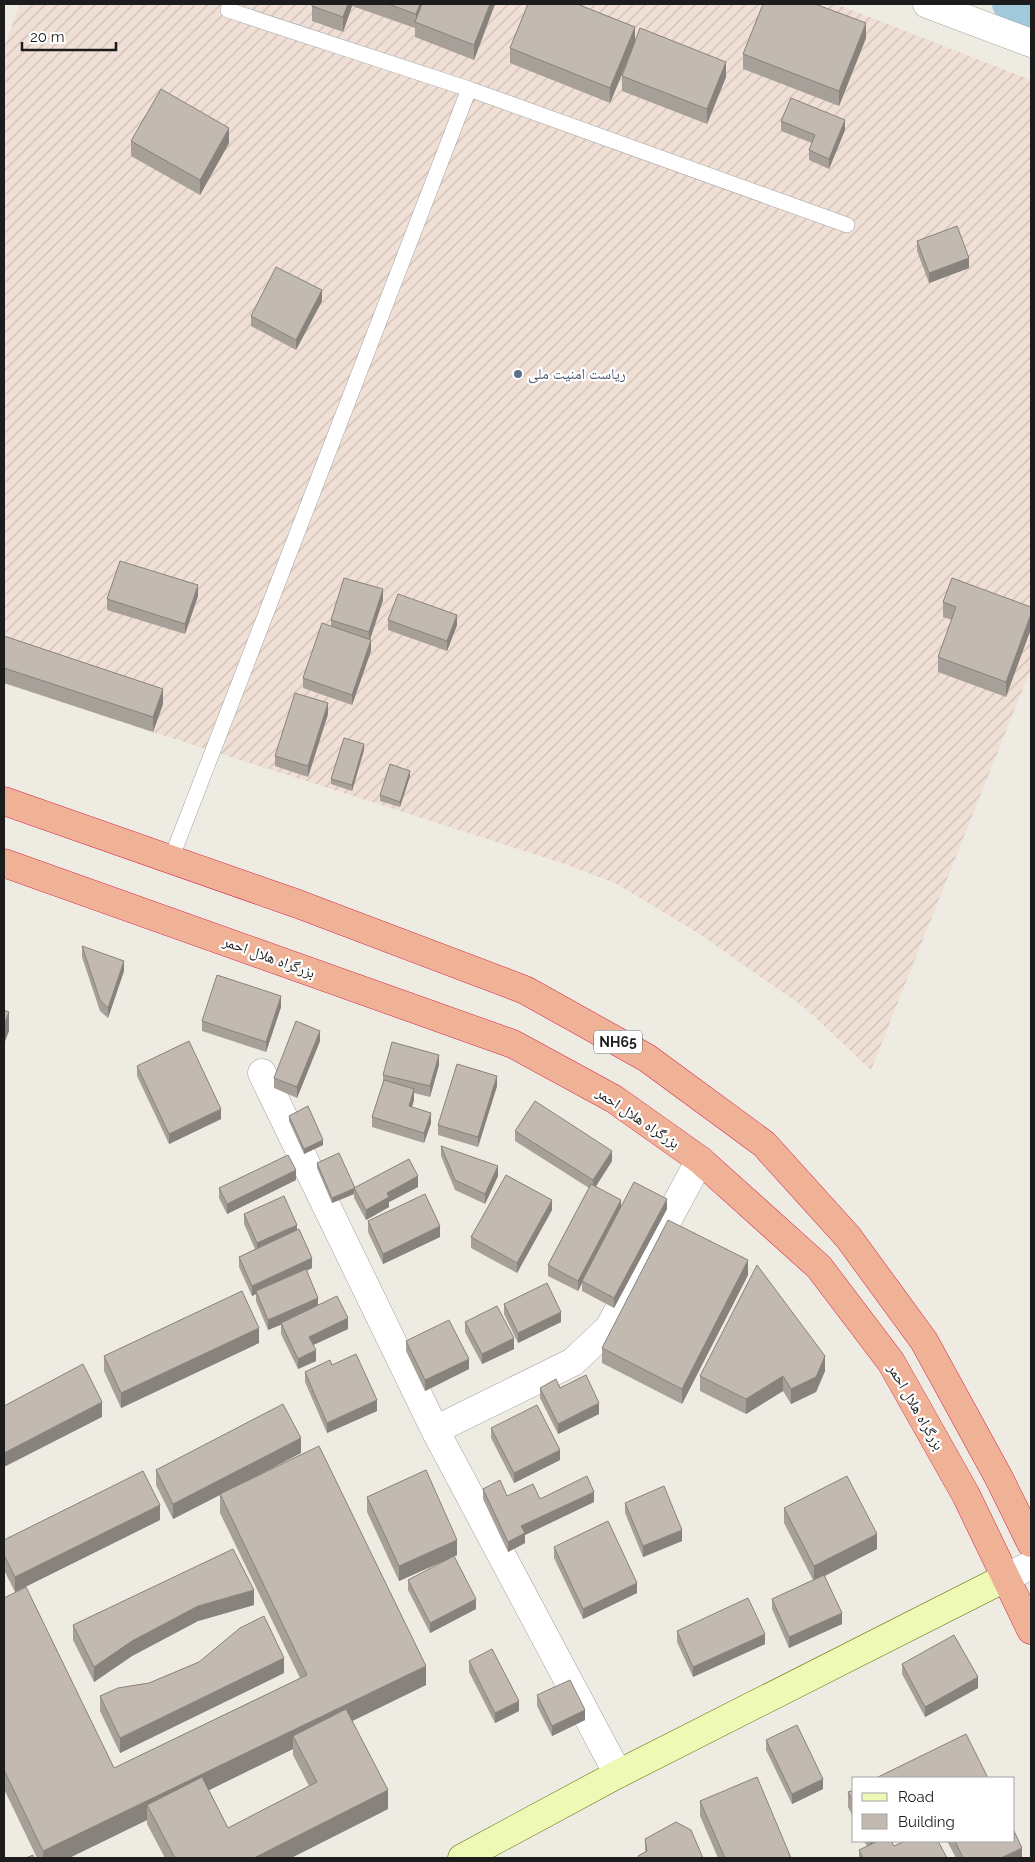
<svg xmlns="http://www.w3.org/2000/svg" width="1035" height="1862" viewBox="0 0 1035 1862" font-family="Raleway,'Noto Naskh Arabic',sans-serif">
<defs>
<pattern id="military-furrows" width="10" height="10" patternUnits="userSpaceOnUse" patternTransform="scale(1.25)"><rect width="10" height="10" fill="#f0dfd5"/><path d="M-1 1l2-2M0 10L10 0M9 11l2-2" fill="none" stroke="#cdbfb6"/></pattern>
</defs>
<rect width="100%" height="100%" fill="#eeebe2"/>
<path fill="url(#military-furrows)" d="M20,4H836L1031,80V668L871,1070L805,1008L698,933L617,884L559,862L153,732L4,683V48Z"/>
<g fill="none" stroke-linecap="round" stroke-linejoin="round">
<path stroke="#a2c8db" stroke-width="32" d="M1008,4L1031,13"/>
<defs>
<path id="service" d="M228,10L469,89L847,225
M171,859L469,89"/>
<path id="minor" d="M262,1073L435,1430L618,1774
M435,1430L573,1362L609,1328L700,1160"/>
<path id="tertiary" d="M927,4L1031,43
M1005,1578L1031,1565"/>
<path id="secondary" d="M462,1858L618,1774L1005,1578"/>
<path id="trunk" d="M4,801L298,904L525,990L647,1058L764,1144L848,1237L924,1341L999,1478L1031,1543
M4,863L513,1044L614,1099L700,1160L819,1267L891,1362L966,1495L1031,1630"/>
</defs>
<use href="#service" stroke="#a3a3a3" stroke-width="16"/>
<use href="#minor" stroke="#a3a3a3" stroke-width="29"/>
<use href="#tertiary" stroke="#a3a3a3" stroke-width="29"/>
<use href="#secondary" stroke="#5a7105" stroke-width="29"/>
<use href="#trunk" stroke="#d6254f" stroke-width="29"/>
<use href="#service" stroke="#fff" stroke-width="15"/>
<use href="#minor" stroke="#fff" stroke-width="28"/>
<use href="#tertiary" stroke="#fff" stroke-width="28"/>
<use href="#secondary" stroke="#eef9b5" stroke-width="28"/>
<use href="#trunk" stroke="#f0b296" stroke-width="28"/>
</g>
<path fill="#a7a098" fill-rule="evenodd" d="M312,4H495L474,60L415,37V28L352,6L343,32L312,21Z
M866,38L839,106L743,69V54Z
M635,41L726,77L707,124L622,91V76L625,67L610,103L510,63V48Z
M781,121L845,130L829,169L809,160V150L812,143L781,131Z
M131,141L229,143L200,195L131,156Z
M917,241L969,268L929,283L917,251Z
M322,301L296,350L251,326V316Z
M198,596L185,634L107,610V599Z
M383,600L370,640L371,651L352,705L303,688V678L331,626V620Z
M943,602L1031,607L1006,697L938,672V657L952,620L943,617Z
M388,620L457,625L447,651L388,630Z
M4,636L163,704L153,732L4,683Z
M328,714L308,777L275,766V756Z
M364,750L352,791L331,784V779Z
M410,776L400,807L380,801V795Z
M82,946L124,971L108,1018L100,1011L82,957Z
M281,1007L266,1052L202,1031V1021Z
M320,1041L297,1098L274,1088V1078Z
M439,1065L430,1097L414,1093V1100L412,1107L431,1123L424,1143L372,1127V1117L383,1082V1075Z
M137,1066L221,1119L169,1144L137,1076Z
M497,1086L478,1147L438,1135V1125Z
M289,1116L323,1145L304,1154L289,1121Z
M515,1131L612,1161L596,1186L621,1207L667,1209L614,1308L582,1291V1283L578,1291L548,1276V1265L589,1188L515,1141Z
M441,1146L498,1176L485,1204L455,1190L441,1156Z
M317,1163L354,1187H418L389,1202V1207L366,1220L354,1198V1194L332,1203L317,1168Z
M296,1180L227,1214L219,1198V1188Z
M552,1210L517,1273L471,1248V1237Z
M244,1214L297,1230L312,1268L306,1271L318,1305L348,1329L313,1345L316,1361L298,1369L281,1334V1325L268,1330L256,1301V1294L252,1296L239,1267V1257L255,1249L244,1224Z
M368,1221L440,1237L383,1264L368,1232Z
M748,1275L682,1404L602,1363V1348Z
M504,1304L561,1322L518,1343L504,1314Z
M465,1322L514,1349L482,1364L465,1332Z
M406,1341L469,1369L425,1391L406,1351Z
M259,1343L121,1408L104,1371V1356Z
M332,1365L377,1411L327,1433L305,1382V1372Z
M825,1371L816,1392L791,1404L783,1391L746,1414L700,1391V1376Z
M540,1388L599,1414L558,1434L540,1398Z
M491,1428L560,1460L514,1483L491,1438Z
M301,1453L261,1474L426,1685L352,1721L388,1809L291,1858H165L147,1824V1820L69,1858H37L4,1789V1598L114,1768L300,1678L220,1513V1495L173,1519L156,1485V1470ZM293,1749V1755L309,1786L228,1828L209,1790Z
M483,1489L507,1496L540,1499L594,1502L525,1535V1543L508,1552L483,1499Z
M367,1497L457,1555L399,1581L367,1512Z
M625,1503L682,1541L643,1557L625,1513Z
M784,1508L877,1549L825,1576L842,1624L789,1648L772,1609V1599L813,1580L784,1523Z
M160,1520L15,1592L4,1570V1540Z
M554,1547L637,1593L583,1619L554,1558Z
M408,1580L476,1609L430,1633L408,1590Z
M254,1605L198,1621L132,1656L94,1682L73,1640V1625Z
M677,1631L765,1644L693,1677L677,1642Z
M469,1661L519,1711L495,1723L469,1672Z
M199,1662L284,1673L120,1753L100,1711V1696L149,1683Z
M902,1664L978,1688L925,1717L902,1674Z
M537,1695L585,1720L552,1736L537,1706Z
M766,1740L823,1789L792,1804L766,1750Z
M854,1790V1819L848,1807V1792Z
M700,1801L791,1858H718L700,1816Z
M645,1839L703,1858H638V1856L645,1852Z
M864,1841H895L892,1842L894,1846L947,1858H859V1850L867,1846Z
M947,1841H1014L1022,1858H956Z"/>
<path fill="#88827c" d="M348,4H352V6L343,32V17Z
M420,4H425L416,23V14Z
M490,4H495L474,60V45Z
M866,23V38L839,106V91Z
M635,27V42L610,103V88Z
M726,62V77L707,124V109Z
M845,120V130L829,169V159Z
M229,128V143L200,195V180Z
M969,258V268L929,283V273Z
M322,290V301L296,350V340Z
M198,585V596L185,634V624Z
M383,589V600L369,642V632Z
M1031,614V629L1006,697V682Z
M457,615V625L447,651V641Z
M371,640V651L352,705V695Z
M163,689V704L153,732V717Z
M328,703V714L308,777V766Z
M364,744V750L352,791V785Z
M410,771V776L400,807V802Z
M124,961V971L108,1018V1008Z
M281,996V1007L266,1052V1042Z
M9,1012V1031L4,1044V1025Z
M320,1031V1041L297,1098V1087Z
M439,1055V1065L430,1097V1086Z
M497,1076V1086L478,1147V1137Z
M414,1089V1100L409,1116V1106Z
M221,1109V1119L169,1144V1134Z
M431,1113V1123L424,1143V1133Z
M323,1140V1145L304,1154V1149Z
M5,1148V1158L4,1162V1152Z
M612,1151V1161L593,1191V1180Z
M498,1166V1176L485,1204V1194Z
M296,1170V1180L227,1214V1204Z
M418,1176V1187L389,1202V1207L366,1220V1210L387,1193Z
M354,1189V1194L332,1203V1198Z
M667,1199V1209L614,1308V1298Z
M552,1200V1210L517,1273V1263Z
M621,1200V1210L582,1281V1283L578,1291V1281Z
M297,1225V1235L257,1253V1243Z
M440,1226V1237L383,1264V1254Z
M312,1258V1268L257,1294L256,1291V1294L252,1296V1286Z
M748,1260V1275L682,1404V1389Z
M318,1298V1308L268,1330V1320Z
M561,1312V1322L518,1343V1333Z
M348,1318V1329L309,1347V1337Z
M259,1328V1343L121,1408V1393Z
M514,1338V1349L482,1364V1354Z
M316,1350V1361L298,1369V1359Z
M825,1356V1371L816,1392L791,1404V1389Z
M469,1359V1369L425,1391V1380Z
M783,1376V1391L746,1414V1399Z
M377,1400V1411L327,1433V1423Z
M102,1402V1417L4,1467V1453Z
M599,1403V1414L558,1434V1424Z
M301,1438V1453L173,1519V1504Z
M560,1450V1460L514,1483V1473Z
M594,1492V1502L525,1535V1543L508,1552V1542L521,1526Z
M160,1505V1520L15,1592V1577Z
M682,1530V1541L643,1557V1546Z
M877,1534V1549L814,1581V1566Z
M457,1540V1555L399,1581V1566Z
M637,1583V1593L583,1619V1609Z
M254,1590V1605L198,1621L132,1656L94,1682V1667L132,1641L198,1606Z
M476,1599V1609L430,1633V1623Z
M842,1613V1624L789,1648V1637Z
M765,1634V1644L693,1677V1667Z
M284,1658V1673L120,1753V1738Z
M426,1666V1685L299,1747L293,1736V1749L154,1817L147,1805V1820L69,1858H43V1851Z
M978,1677V1688L925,1717V1707Z
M519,1701V1711L495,1723V1713Z
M585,1710V1720L552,1736V1726Z
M823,1779V1789L792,1804V1794Z
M388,1790V1809L291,1858H254Z
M870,1841H895L870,1853Z
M1022,1848V1858H1001Z"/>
<path fill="#c2bab1" stroke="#88827c" d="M312,4H348L343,17L312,6Z
M388,4H420L416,14Z
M422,4H490L474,45L415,22Z
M528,4H577L635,27L610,88L510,48Z
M763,4H815L866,23L839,91L743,54Z
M640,28L726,62L707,109L622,76Z
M161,89L229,128L200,180L131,141Z
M791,98L845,120L829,159L809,150L815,135L781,121Z
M957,226L969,258L929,273L917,241Z
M276,267L322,290L296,340L251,316Z
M120,561L198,585L185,624L107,599Z
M344,578L383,589L369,632L331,620Z
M952,578L1031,607V614L1006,682L938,657L956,607L943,602Z
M398,594L457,615L447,641L388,620Z
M322,623L371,640L352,695L303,678Z
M4,636L163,689L153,717L4,668Z
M295,693L328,703L308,766L275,756Z
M344,738L364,744L352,785L331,779Z
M390,764L410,771L400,802L380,795Z
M82,946L124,961L108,1008L100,1000Z
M217,975L281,996L266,1042L202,1021Z
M4,1010L9,1012L4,1025Z
M296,1021L320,1031L297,1087L274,1078Z
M189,1041L221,1109L169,1134L137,1066Z
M392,1042L439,1055L430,1086L383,1075Z
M457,1064L497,1076L478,1137L438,1125Z
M384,1080L414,1089L409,1106L431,1113L424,1133L372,1117Z
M535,1101L612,1151L593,1180L515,1131Z
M308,1106L323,1140L304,1149L289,1116Z
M441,1146L498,1166L485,1194L455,1180Z
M339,1153L355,1188L332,1198L317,1163Z
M288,1155L296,1170L227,1204L219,1188Z
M409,1159L418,1176L387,1193L389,1197L366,1210L354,1188Z
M506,1175L552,1200L517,1263L471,1237Z
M634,1182L667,1199L614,1298L582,1281Z
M591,1184L621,1200L578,1281L548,1265Z
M425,1194L440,1226L383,1254L368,1221Z
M284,1196L297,1225L257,1243L244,1214Z
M668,1220L748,1260L682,1389L602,1348Z
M299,1229L312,1258L252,1286L239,1257Z
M757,1265L825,1356L816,1377L791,1389L783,1376L746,1399L700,1376Z
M306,1269L318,1298L268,1320L256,1291Z
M547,1283L561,1312L518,1333L504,1304Z
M242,1291L259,1328L121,1393L104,1356Z
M337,1296L348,1318L309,1337L316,1350L298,1359L281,1323Z
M497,1306L514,1338L482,1354L465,1322Z
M449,1320L469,1359L425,1380L406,1341Z
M356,1354L377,1400L327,1423L305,1372L330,1360L332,1365Z
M83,1364L102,1402L4,1453V1406Z
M586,1375L599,1403L558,1424L540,1388L556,1379L560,1388Z
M283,1404L301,1438L173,1504L156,1470Z
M537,1405L560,1450L514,1473L491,1428Z
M319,1446L426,1666L43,1851L4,1770V1598L26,1587L114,1768L307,1675L220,1494Z
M426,1470L457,1540L399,1566L367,1497Z
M143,1471L160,1505L15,1577L4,1555V1540Z
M587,1476L594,1492L521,1526L525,1533L508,1542L483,1489L500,1480L507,1496L533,1484L540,1499Z
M847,1476L877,1534L814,1566L784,1508Z
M664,1486L682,1530L643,1546L625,1503Z
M608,1521L637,1583L583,1609L554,1547Z
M233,1549L254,1590L198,1606L132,1641L94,1667L73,1625Z
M454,1556L476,1599L430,1623L408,1580Z
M824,1575L842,1613L789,1637L772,1599Z
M748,1598L765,1634L693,1667L677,1631Z
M264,1616L284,1658L120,1738L100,1696L118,1688L149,1683L199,1662L240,1628Z
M954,1635L978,1677L925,1707L902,1664Z
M492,1649L519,1701L495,1713L469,1661Z
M570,1680L585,1710L552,1726L537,1695Z
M346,1709L388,1790L254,1858H175L147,1805L202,1777L228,1828L317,1782L293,1736Z
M797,1725L823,1779L792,1794L766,1740Z
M966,1734L988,1778H876Z
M757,1777L791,1858H725L700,1801Z
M854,1790V1804L848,1792Z
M676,1822L691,1830L703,1858H639L638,1856L647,1851L645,1839Z
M1014,1831L1022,1848L1001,1858H963L955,1841H1014Z
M878,1841H891L894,1846L905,1841H938L947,1858H863L859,1850Z
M33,1855L34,1858H26Z"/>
<circle fill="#5c6f8a" stroke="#fff" stroke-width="2" cx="518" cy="374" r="5"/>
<g text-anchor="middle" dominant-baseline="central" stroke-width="4.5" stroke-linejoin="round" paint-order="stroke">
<rect fill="#fff" stroke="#606060" stroke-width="1" x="594" y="1030.5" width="48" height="23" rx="4"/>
<g font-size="14" font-weight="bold" fill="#1c1c1c">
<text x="618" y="1042">NH65</text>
</g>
<g font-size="15" fill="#4e5e75" stroke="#fff" text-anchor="start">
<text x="528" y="374">ریاست امنیت ملی</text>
</g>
<g font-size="15" fill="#1c1c1c" stroke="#fff">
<text transform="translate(269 957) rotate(20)">بزرگراه هلال احمر</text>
<text transform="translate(638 1118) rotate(34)">بزرگراه هلال احمر</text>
<text transform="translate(916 1407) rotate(60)">بزرگراه هلال احمر</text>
</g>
</g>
<rect width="1035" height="1862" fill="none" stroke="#1c1c1c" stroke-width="10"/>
<rect x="852" y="1777" width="162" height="65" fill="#ffffff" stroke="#a4a4a4"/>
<rect x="862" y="1793" width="25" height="8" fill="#eef9b5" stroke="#a4a4a4"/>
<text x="898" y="1802" font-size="15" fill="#1c1c1c">Road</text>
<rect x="862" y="1814" width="25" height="15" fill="#c2bab1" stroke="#a4a4a4"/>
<text x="898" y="1827" font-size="15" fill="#1c1c1c">Building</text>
<path d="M22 42v8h94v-8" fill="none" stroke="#1c1c1c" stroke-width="2.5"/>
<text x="30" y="42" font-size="15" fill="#1c1c1c" stroke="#ffffff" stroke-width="4" paint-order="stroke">20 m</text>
</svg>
